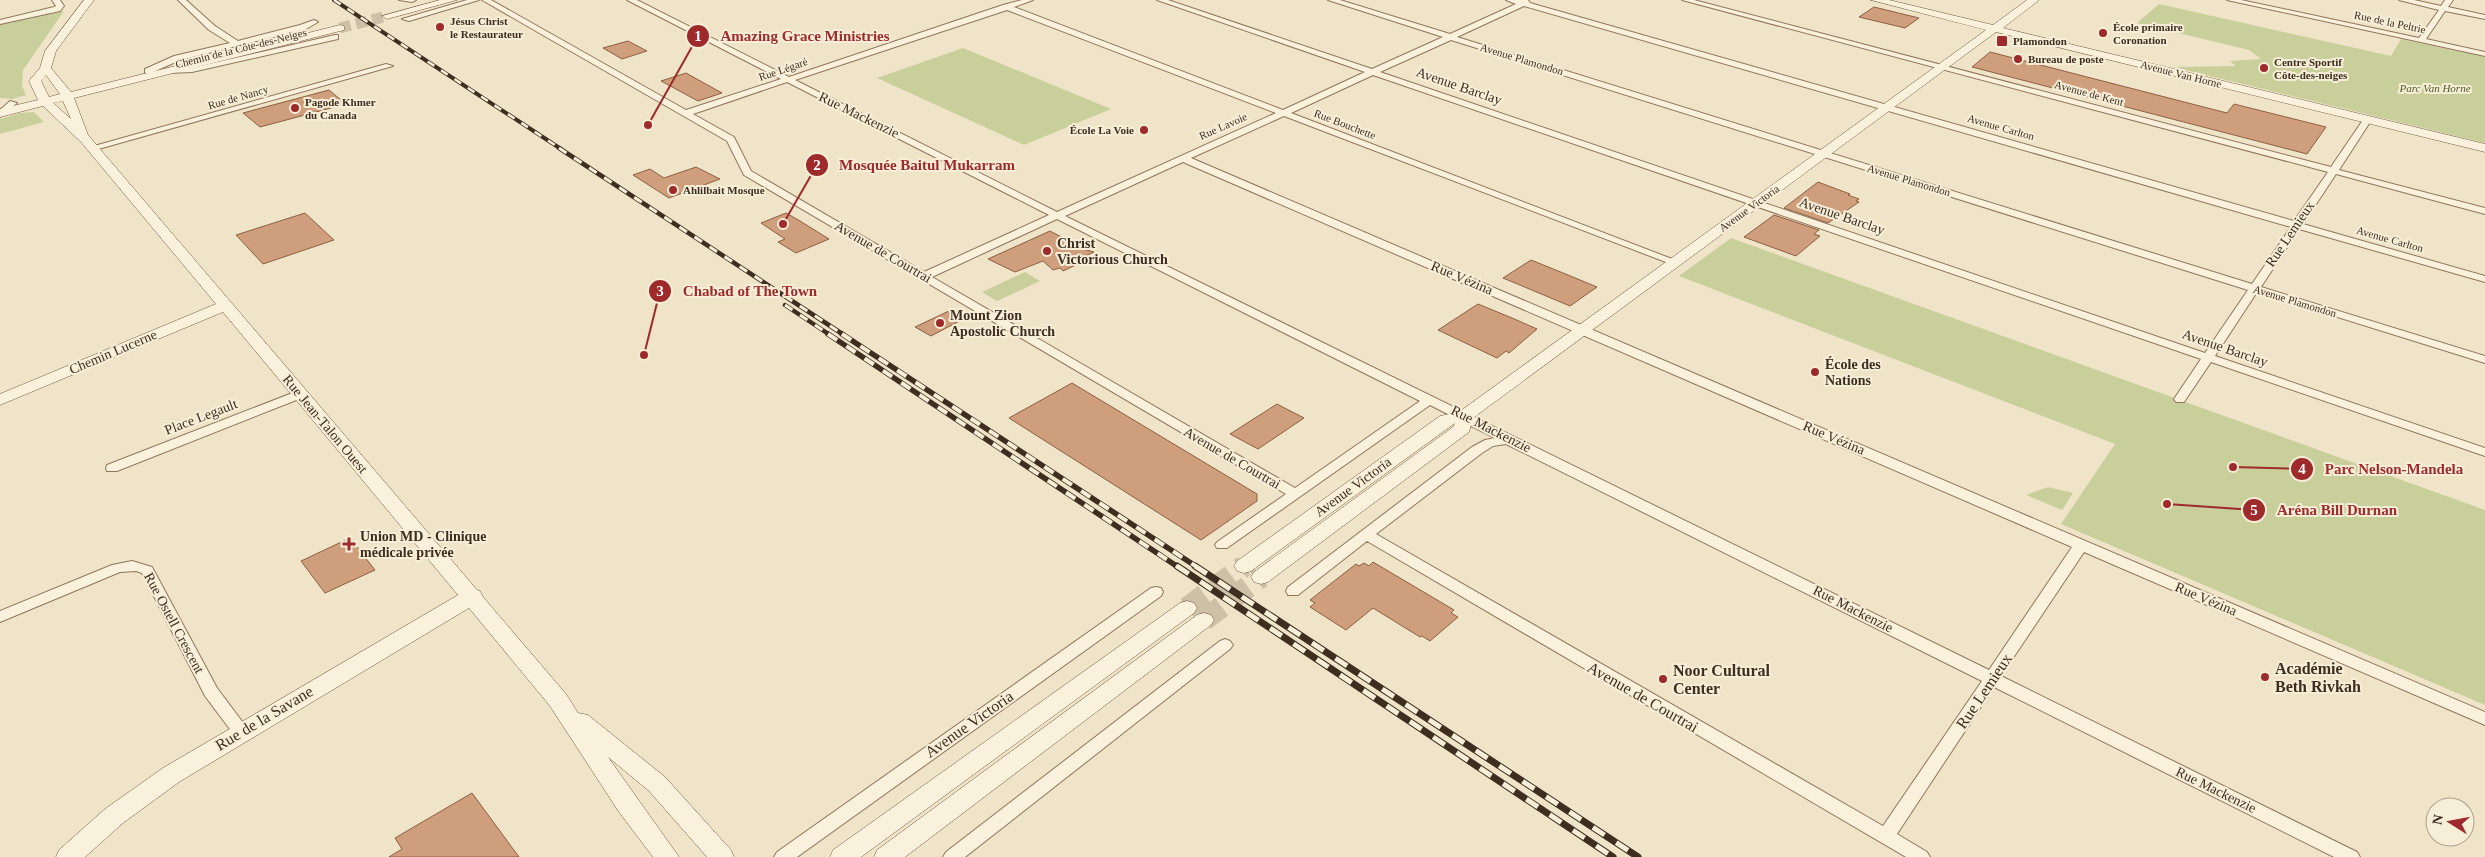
<svg xmlns="http://www.w3.org/2000/svg" width="2485" height="857" viewBox="0 0 2485 857" font-family="Georgia,serif">
<rect width="100%" height="100%" fill="#f0e4c8"/>
<path fill="#c9cf9b" d="M2159,4L2391,56L2401,39L2485,57V143L2173,67L2236,66L2230,61L2261,59L2249,50L2137,23Z
M60,11H64L23,70L22,86L26,95L12,99L0,98V24Z
M963,48L1111,109L1024,145L877,78Z
M34,112L44,122L0,134V119L20,113Z
M1731,238L2485,510V705L2061,524L2115,444L1679,276Z
M1025,272L1040,281L997,301L982,292Z
M2048,487L2073,493L2062,510L2026,495Z"/>
<path fill="#cf9f7d" stroke="#8d5f41" d="M1874,7L1919,18L1905,28L1859,17Z
M628,41L647,51L622,59L603,48Z
M1990,52L2227,113L2234,104L2326,127L2307,154L1972,67Z
M686,73L722,93L698,101L661,81Z
M329,90L346,104L260,127L243,113Z
M696,167L720,179L669,198L633,175L650,169L664,178Z
M1818,182L1850,194L1848,195L1859,199L1856,201L1859,202L1828,223L1784,208Z
M305,213L334,240L263,264L236,235Z
M786,213L800,221L829,239L796,253L778,242L785,239L761,223Z
M1774,215L1819,230L1814,234L1820,236L1796,256L1744,237Z
M1050,231L1071,242L1067,245L1094,252L1086,256L1091,258L1063,271L1060,268L1053,270L1043,261L1015,272L988,259Z
M1531,260L1568,275L1597,287L1570,306L1503,278Z
M1478,304L1512,318L1537,329L1509,353L1506,351L1497,358L1438,330Z
M953,309L967,317L931,336L915,327Z
M1072,383L1257,494V501L1201,540L1009,418Z
M1277,404L1304,418L1258,449L1230,434Z
M350,538L375,570L325,593L301,561Z
M1373,562L1454,610L1451,613L1458,617L1430,641L1422,636L1420,637L1373,608L1346,630L1310,607L1315,603L1310,600L1356,564L1359,566L1364,563L1369,566Z
M472,793L519,857H389L402,849L395,838Z"/>
<g fill="none" stroke-linecap="round" stroke-linejoin="round">
<path stroke="#ccc0a6" stroke-width="11" stroke-dasharray="11 5.5" stroke-linecap="butt" d="M340,28L387,16"/>
<path stroke="#ccc0a6" stroke-width="18" stroke-dasharray="18 9" stroke-linecap="butt" d="M1242,567L1244,566"/>
<path stroke="#ccc0a6" stroke-width="22" stroke-dasharray="22 11" stroke-linecap="butt" d="M1187,608L1244,566
M1204,620L1261,577"/>
<defs>
<path id="street" d="M52,0H60L64,6L60,11L0,24V20L54,7L56,6Z
M178,0H186L215,26L238,41L300,25L314,20L318,22L306,29L180,60L151,73H145V69L174,56L230,43L209,30Z
M399,0H416L412,2Z
M467,0H479L409,21L402,19Z
M482,0H491L686,110L781,79L627,0H637L789,77L1003,5L1022,0H1033L1014,7L1283,110L1365,72L1157,0H1168L1372,69L1443,37L1328,0H1340L1450,34L1516,4L1506,0H1528L1530,3L2294,221L2328,172L1682,0H1694L2331,167L2365,117H2371L2372,119L2339,170L2485,208V214L2336,174L2303,224L2485,276V282L2299,229L2261,287L2485,356V363L2257,292L2215,356L2485,448V456L2211,362L2184,402H2176L2174,399L2201,359L1373,75L1291,113L1680,262L1675,265L1671,264L1284,116L1191,158L2485,712V725L2084,552L2001,676L2357,852L2360,857H2334L1994,687L1897,834L1927,852L1930,857H1906L1367,541L1298,595H1288L1286,591L1288,587L1472,447L1485,440L1495,438L1430,405L1227,548H1217L1215,545L1217,542L1286,494L744,175L727,141ZM1524,6L2291,227L2252,284L1457,37ZM1007,10L1276,113L1057,212L795,80ZM1451,40L2248,290L2205,353L1380,72ZM787,82L1049,215L924,272L751,171L734,137L693,114ZM1183,162L2072,547L1989,670L1065,216ZM1057,219L1420,401L1295,488L932,277ZM1506,444L1982,681L1883,826L1376,534L1482,453L1493,446Z
M2227,0H2241L2419,38L2439,10L2399,0H2414L2441,6L2445,0H2453L2448,7L2485,15V19L2445,11L2426,39L2485,52V56Z
M335,35H338V39L192,72L168,73L164,71L168,69L192,68Z
M386,64L393,66L95,150L87,148Z
M10,101L17,103L0,117V110Z
M300,390L306,394L304,397L117,471H107L106,468L107,465Z
M132,561L152,567L217,688L247,728L249,732L247,736L241,738L235,736L205,696L142,573L136,571L120,572L0,622V611L112,565Z
M1156,587L1161,588L1163,592L1161,596L797,857H774L777,852L1151,588Z
M1225,639L1230,641L1233,645L1230,649L965,857H943L946,852L1220,641Z"/>
<path id="secondary" d="M84,0H94L56,51L51,68L71,92L340,25L344,26V30L74,98L88,135L477,590L480,591L483,597L566,694L578,713L588,715L665,777L731,850L734,857H707L649,791L608,757L679,857H653L619,812L550,706L469,608L179,782L123,823L85,857H56L59,850L105,809L163,768L458,595L223,312L0,405V394L216,304L81,142L43,106L0,117V109L38,100L29,81L40,68L45,51ZM46,75L60,94L49,97L41,81ZM63,101L71,119L53,103Z
M440,0H457L387,19L382,16Z
M1871,0H1889L1993,25L2027,0H2039L2003,28L2485,144V152L1996,32L1473,418L1469,432L1268,582L1261,584L1254,582L1251,577L1254,572L1453,427L1455,423L1251,571L1244,573L1237,571L1234,566L1237,561L1440,416L1459,412L1986,30Z
M1187,601L1194,603L1197,608L1194,613L861,857H830L833,850L1180,603Z
M1204,613L1211,615L1214,620L1211,625L905,857H874L877,850L1197,615Z"/>
</defs>
<use href="#street" stroke="#8d765c" stroke-width="2"/>
<use href="#secondary" stroke="#6f573f" stroke-width="1"/>
<use href="#street" fill="#faf1dc" fill-rule="evenodd"/>
<use href="#secondary" fill="#faf1dc" fill-rule="evenodd"/>
<defs>
<path id="rail-far3" d="M334,0L561,149"/>
<path id="rail-far2" d="M559,148L844,335
M785,305L830,335"/>
<path id="rail-far1" d="M828,334L1178,567
M842,334L1197,567"/>
<path id="rail" d="M1177,566L1613,857
M1195,566L1638,857"/>
</defs>
<use href="#rail-far3" stroke="#3d2e20" stroke-width="4"/>
<use href="#rail-far2" stroke="#3d2e20" stroke-width="4.5"/>
<use href="#rail-far1" stroke="#3d2e20" stroke-width="5.5"/>
<use href="#rail" stroke="#3d2e20" stroke-width="7"/>
<use href="#rail-far3" stroke="#f7eed8" stroke-width="2.5" stroke-dasharray="8" stroke-linecap="butt"/>
<use href="#rail-far2" stroke="#f7eed8" stroke-width="3" stroke-dasharray="9" stroke-linecap="butt"/>
<use href="#rail-far1" stroke="#f7eed8" stroke-width="4" stroke-dasharray="11" stroke-linecap="butt"/>
<use href="#rail" stroke="#f7eed8" stroke-width="5" stroke-dasharray="14" stroke-linecap="butt"/>
</g>
<g fill="#9e2a2b" stroke="#f7eed8" stroke-width="2">
<circle cx="440" cy="27" r="5"/>
<circle cx="2103" cy="33" r="5"/>
<rect x="1996" y="35" width="12" height="12" rx="2.5"/>
<circle cx="2018" cy="59" r="5"/>
<circle cx="2264" cy="68" r="5"/>
<circle cx="295" cy="108" r="5"/>
<circle cx="1144" cy="130" r="5"/>
<circle cx="673" cy="190" r="5"/>
<circle cx="1047" cy="251" r="5"/>
<circle cx="940" cy="323" r="5"/>
<circle cx="1815" cy="372" r="5"/>
<path d="M346.5 536.5h5v5h5v5h-5v5h-5v-5h-5v-5h5z"/>
<circle cx="2265" cy="677" r="5"/>
<circle cx="1663" cy="679" r="5"/>
</g>
<g text-anchor="middle" dominant-baseline="central" stroke-width="4" stroke-linejoin="round" paint-order="stroke">
<g font-size="11" font-weight="bold" fill="#3d2e20" stroke="#f7eed8" text-anchor="start">
<text x="450" y="21">Jésus Christ<tspan x="450" dy="13">le Restaurateur</tspan></text>
<text x="2113" y="27">École primaire<tspan x="2113" dy="13">Coronation</tspan></text>
<text x="2013" y="41">Plamondon</text>
<text x="2028" y="59">Bureau de poste</text>
<text x="2274" y="62">Centre Sportif<tspan x="2274" dy="13">Côte-des-neiges</tspan></text>
<text x="305" y="102">Pagode Khmer<tspan x="305" dy="13">du Canada</tspan></text>
<text x="1134" y="130" text-anchor="end">École La Voie</text>
<text x="683" y="190">Ahlilbait Mosque</text>
</g>
<g font-size="11" fill="#3d2e20" stroke="#f7eed8">
<text transform="translate(2390 22) rotate(12)">Rue de la Peltrie</text>
<text transform="translate(241 48) rotate(-14)">Chemin de la Côte-des-Neiges</text>
<text transform="translate(1522 59) rotate(17)">Avenue Plamondon</text>
<text transform="translate(783 69) rotate(-19)">Rue Légaré</text>
<text transform="translate(2181 74) rotate(14)">Avenue Van Horne</text>
<text transform="translate(2089 93) rotate(15)">Avenue de Kent</text>
<text transform="translate(238 97) rotate(-16)">Rue de Nancy</text>
<text transform="translate(1345 124) rotate(21)">Rue Bouchette</text>
<text transform="translate(1223 126) rotate(-24)">Rue Lavoie</text>
<text transform="translate(2001 127) rotate(16)">Avenue Carlton</text>
<text transform="translate(1909 180) rotate(17)">Avenue Plamondon</text>
<text transform="translate(1749 208) rotate(-36)">Avenue Victoria</text>
<text transform="translate(2390 239) rotate(16)">Avenue Carlton</text>
<text transform="translate(2295 301) rotate(17)">Avenue Plamondon</text>
</g>
<g font-size="11" font-style="italic" fill="#4d5a26" stroke="#f7eed8">
<text x="2435" y="88">Parc Van Horne</text>
</g>
<g font-size="14" fill="#3d2e20" stroke="#f7eed8">
<text transform="translate(1459 86) rotate(19)">Avenue Barclay</text>
<text transform="translate(859 115) rotate(26)">Rue Mackenzie</text>
<text transform="translate(1842 216) rotate(19)">Avenue Barclay</text>
<text transform="translate(2290 234) rotate(-56)">Rue Lemieux</text>
<text transform="translate(883 252) rotate(30)">Avenue de Courtrai</text>
<text transform="translate(1462 278) rotate(23)">Rue Vézina</text>
<text transform="translate(2225 348) rotate(19)">Avenue Barclay</text>
<text transform="translate(113 352) rotate(-23)">Chemin Lucerne</text>
<text transform="translate(201 417) rotate(-21)">Place Legault</text>
<text transform="translate(325 424) rotate(50)">Rue Jean-Talon Ouest</text>
<text transform="translate(1491 429) rotate(27)">Rue Mackenzie</text>
<text transform="translate(1834 438) rotate(23)">Rue Vézina</text>
<text transform="translate(1232 458) rotate(30)">Avenue de Courtrai</text>
<text transform="translate(1353 487) rotate(-36)">Avenue Victoria</text>
<text transform="translate(2206 599) rotate(23)">Rue Vézina</text>
<text transform="translate(1853 609) rotate(27)">Rue Mackenzie</text>
<text transform="translate(174 623) rotate(62)">Rue Ostell Crescent</text>
<text transform="translate(2216 790) rotate(26)">Rue Mackenzie</text>
</g>
<g font-size="14" font-weight="bold" fill="#3d2e20" stroke="#f7eed8" text-anchor="start">
<text x="1057" y="243">Christ<tspan x="1057" dy="16">Victorious Church</tspan></text>
<text x="950" y="315">Mount Zion<tspan x="950" dy="16">Apostolic Church</tspan></text>
<text x="1825" y="364">École des<tspan x="1825" dy="16">Nations</tspan></text>
<text x="360" y="536">Union MD - Clinique<tspan x="360" dy="16">médicale privée</tspan></text>
</g>
<g font-size="16" font-weight="bold" fill="#3d2e20" stroke="#f7eed8" text-anchor="start">
<text x="2275" y="668">Académie<tspan x="2275" dy="18">Beth Rivkah</tspan></text>
<text x="1673" y="670">Noor Cultural<tspan x="1673" dy="18">Center</tspan></text>
</g>
<g font-size="16" fill="#3d2e20" stroke="#f7eed8">
<text transform="translate(1984 691) rotate(-56)">Rue Lemieux</text>
<text transform="translate(1643 697) rotate(30)">Avenue de Courtrai</text>
<text transform="translate(264 718) rotate(-31)">Rue de la Savane</text>
<text transform="translate(969 724) rotate(-35)">Avenue Victoria</text>
</g>
</g>
<path fill="none" stroke="#9e2a2b" stroke-width="2" d="M648 125L698 36M783 224L817 165M644 355L660 291M2233 467L2302 469M2167 504L2254 510"/>
<g fill="#9e2a2b" stroke="#f7eed8" stroke-width="2">
<circle cx="648" cy="125" r="5"/>
<circle cx="783" cy="224" r="5"/>
<circle cx="644" cy="355" r="5"/>
<circle cx="2233" cy="467" r="5"/>
<circle cx="2167" cy="504" r="5"/>
<circle cx="698" cy="36" r="12"/>
<circle cx="817" cy="165" r="12"/>
<circle cx="660" cy="291" r="12"/>
<circle cx="2302" cy="469" r="12"/>
<circle cx="2254" cy="510" r="12"/>
</g>
<g font-size="15" text-anchor="middle" font-weight="bold" fill="#fff">
<text x="698" y="41">1</text>
<text x="817" y="170">2</text>
<text x="660" y="296">3</text>
<text x="2302" y="474">4</text>
<text x="2254" y="515">5</text>
</g>
<g font-size="15" text-anchor="middle" font-weight="bold" fill="#9e2a2b" stroke="#f7eed8" stroke-width="4" stroke-linejoin="round" paint-order="stroke">
<text x="805" y="41">Amazing Grace Ministries</text>
<text x="927" y="170">Mosquée Baitul Mukarram</text>
<text x="750" y="296">Chabad of The Town</text>
<text x="2394" y="474">Parc Nelson-Mandela</text>
<text x="2337" y="515">Aréna Bill Durnan</text>
</g>
<g transform="translate(2450 822) rotate(281)"><circle r="24" fill="#f7eed8" stroke="#ada18e"/>
<path d="M0-4L9 19L0 12L-9 19Z" fill="#9e2a2b"/>
<text y="-8" font-size="14" font-weight="bold" text-anchor="middle" fill="#3d2e20">N</text>
</g>
</svg>
